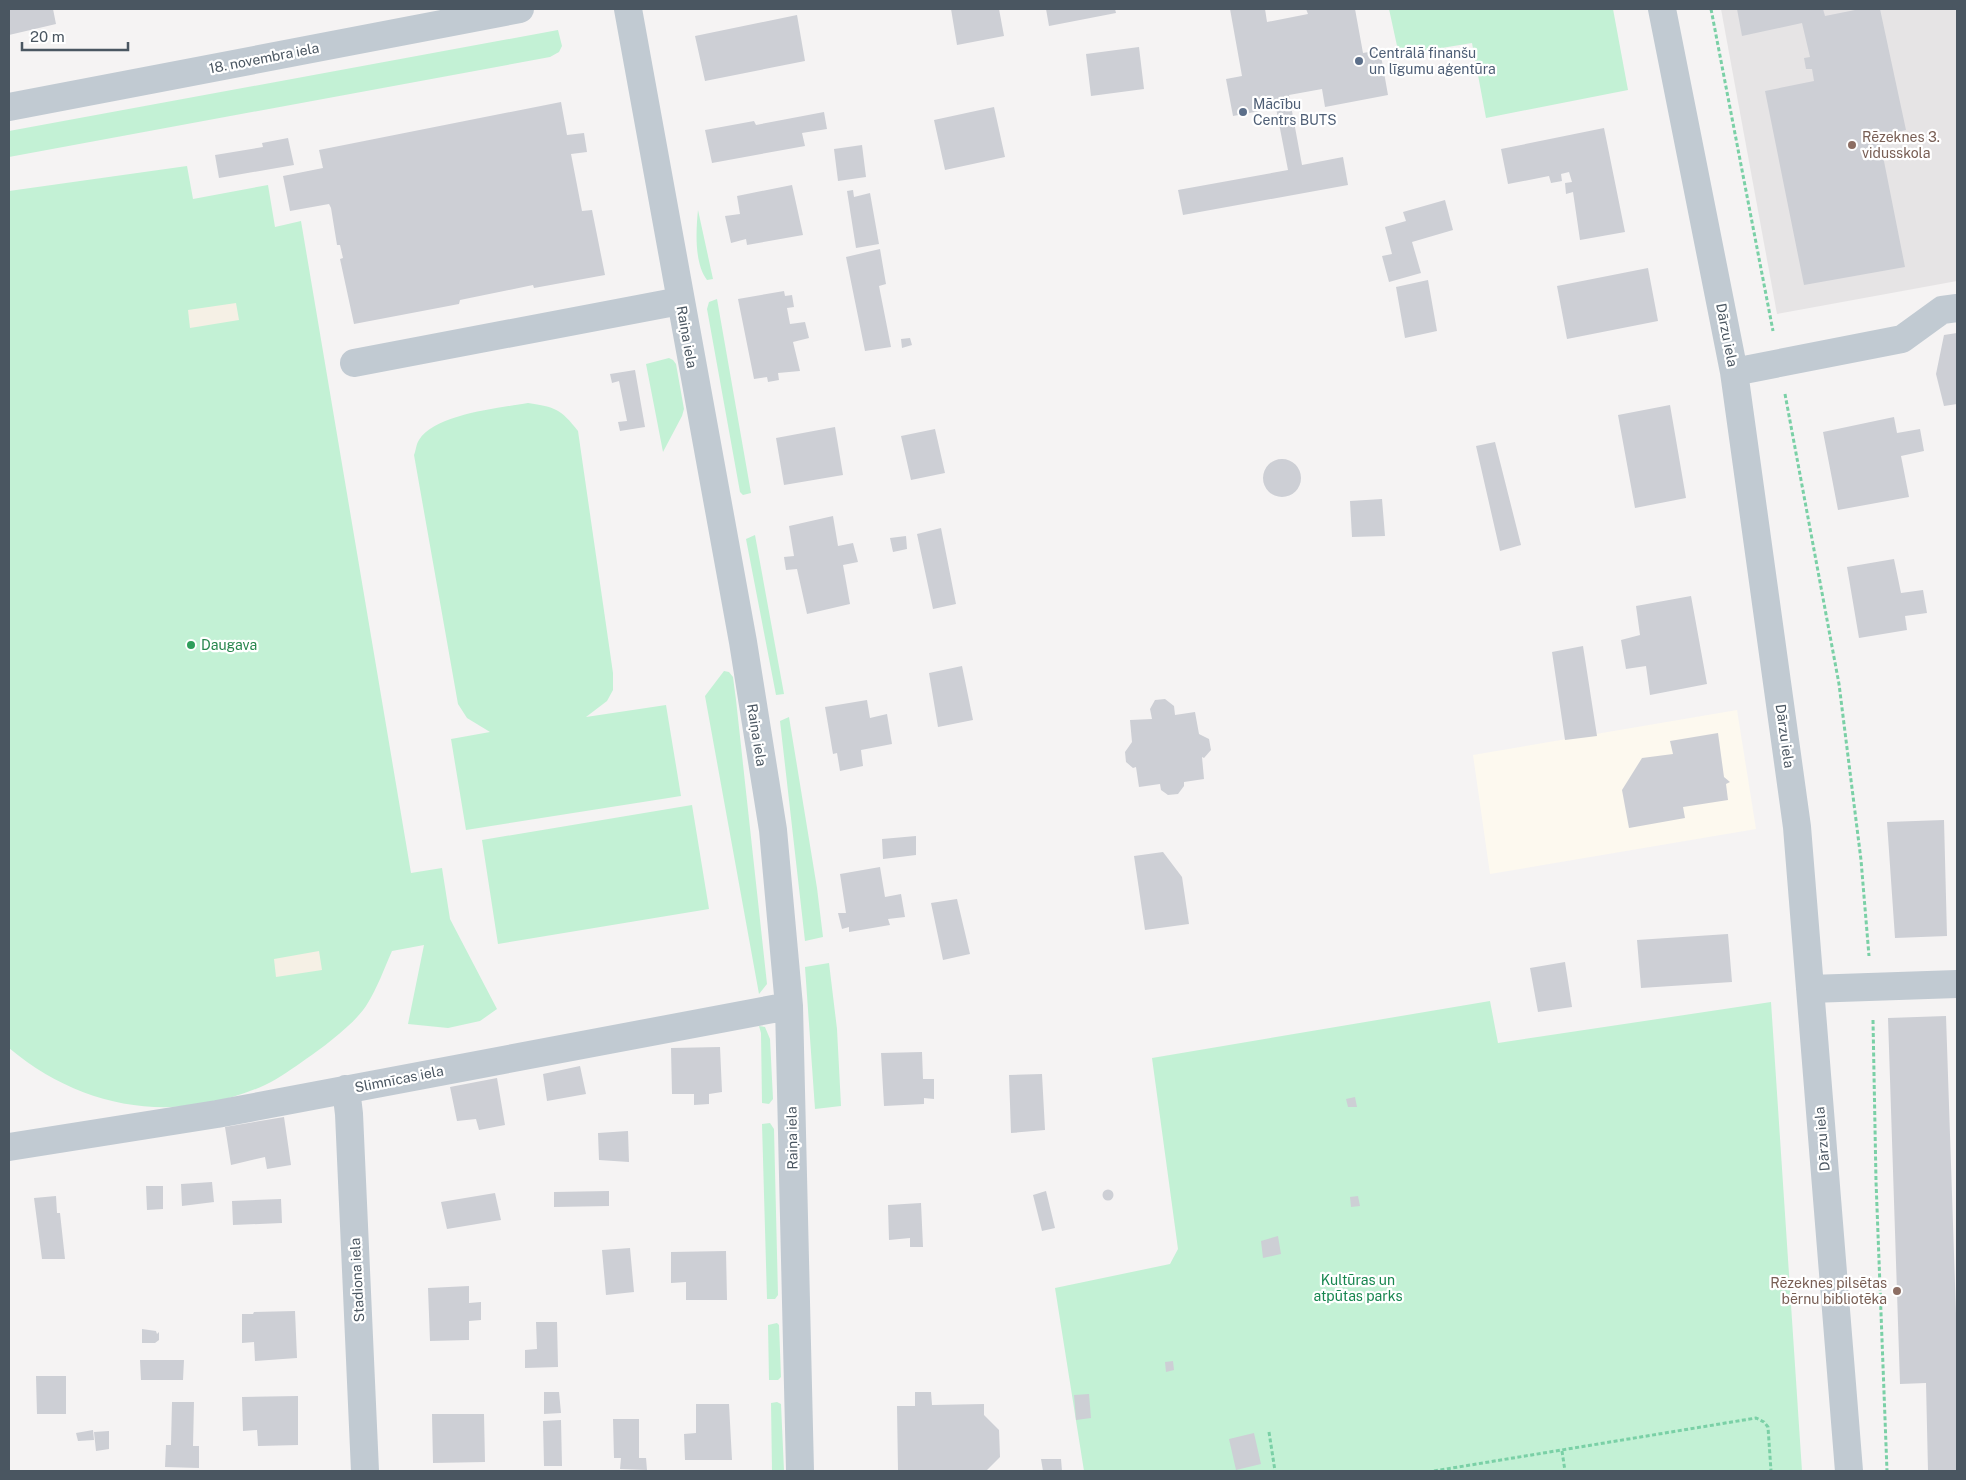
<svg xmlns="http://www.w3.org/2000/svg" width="1966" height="1480" viewBox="0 0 1966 1480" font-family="'Public Sans',sans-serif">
<rect width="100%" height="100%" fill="#f5f3f3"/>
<path fill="#fdf9ef" d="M1737,710L1756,829L1490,874L1473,755Z"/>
<path fill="#e6e4e5" d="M1721,9H1957V281L1777,314Z"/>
<path fill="#c3f1d5" d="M1389,9H1613L1628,90L1486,118L1472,43L1399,55Z
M558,30L562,46L559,52L550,57L9,157V131Z
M187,166L193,199L268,185L275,227L301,221L411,873L442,868L450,919L497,1009L480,1021L448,1028L408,1024L424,945L392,951C384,969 377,989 366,1006C355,1023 324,1047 306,1059C293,1068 280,1078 265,1085C176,1125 83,1110 9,1048V191Z
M698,210L713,279L707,280C694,263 696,230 698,210Z
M717,299L751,493L743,495L740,492L707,309L709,302Z
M669,358L673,360L676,364L684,409L682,416L663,452L646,364Z
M528,403C555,407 561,409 578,431L613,673V690L607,701L586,717L666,705L681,796L466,830L451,739L490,732L467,718L458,704L414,455C416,451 416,444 419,440C435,414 500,408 528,403Z
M755,535L784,694L776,695L746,539Z
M724,671L729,672L733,677L736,700L767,984L759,994L705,696Z
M789,717L817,888L823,937L805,941L780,721Z
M692,805L709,909L498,944L482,840Z
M829,963L837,1029L841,1106L815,1109L805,967Z
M1490,1001L1498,1043L1771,1002L1802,1471H1084L1055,1288L1170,1264L1178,1249L1152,1058Z
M759,1026L765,1027L770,1039L773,1099L769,1104L762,1103L761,1033Z
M770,1123L774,1129L778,1295L775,1299H767L762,1124Z
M777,1323L779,1325L781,1377L778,1380H769L768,1325Z
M777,1402L781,1404L784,1471H772L771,1403Z"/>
<path fill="#f5f0e5" d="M236,303L239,320L190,328L188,310Z
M319,951L322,970L276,977L274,959Z"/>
<path fill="#cdcfd5" d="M9,9H53L56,24L9,35Z
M951,9H999L1004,36L957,45Z
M1046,9H1115L1116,13L1049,26Z
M1230,9H1265L1267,22L1308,14L1306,9H1355L1363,53L1380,50L1388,95L1325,107L1322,89L1289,95L1302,165L1343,157L1348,185L1183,215L1178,190L1288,170L1276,108L1233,116L1226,79L1242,76Z
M1737,9H1823L1825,16L1860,9H1880L1906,130L1879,136L1905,267L1804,285L1765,91L1814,81L1812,69H1806L1804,58L1810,57L1802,23L1742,36Z
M797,15L805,61L705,81L695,36Z
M1139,47L1144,89L1091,96L1086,54Z
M561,102L567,135L584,133L587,152L571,154L582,211L592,210L605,275L534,288L533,285L460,300L459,304L354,324L340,259L343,258L340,245H337L331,208L329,204L290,211L283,176L323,168L319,150Z
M994,107L1005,157L945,170L934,120Z
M824,112L827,129L802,133L805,146L712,163L705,130L754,121L756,125Z
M1604,128L1625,232L1580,240L1573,192L1566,194L1565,183L1572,182L1569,172L1561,174L1562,181L1551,183L1549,176L1508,184L1501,149Z
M288,138L294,165L219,178L215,155L263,147L262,143Z
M862,145L866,177L838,181L834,149Z
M792,185L803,235L747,245L746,239L731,243L725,216L740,214L737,196Z
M853,190L854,197L870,193L879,244L856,248L847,191Z
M1445,200L1453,230L1412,242L1421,273L1389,282L1382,256L1392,254L1385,227L1406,221L1403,212Z
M880,249L886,284L879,286L891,347L865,351L846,257Z
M1648,268L1658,321L1567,339L1557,286Z
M1428,280L1437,331L1405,338L1396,287Z
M784,291L785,296L792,295L794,307L787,308L790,324L805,322L809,338L793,342L800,371L778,373L779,380L768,382L767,377L754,379L738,299Z
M1957,333V404L1944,406L1936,374L1944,335Z
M910,338L912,345L902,348L901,339Z
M635,370L645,427L620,431L618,422L627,421L619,381L612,383L610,374Z
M1670,405L1686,498L1635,508L1618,415Z
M1894,417L1897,433L1920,429L1924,451L1901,456L1909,497L1838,510L1823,432Z
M835,427L843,475L784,485L776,438Z
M935,429L945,473L911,480L901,436Z
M1495,442L1521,545L1500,551L1476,446Z
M1263 478a19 19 0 1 1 38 0a19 19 0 1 1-38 0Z
M1382,499L1385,536L1352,537L1350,501Z
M833,516L838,546L853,543L858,562L843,565L850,604L807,614L797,569L786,570L784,557L794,556L789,526Z
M941,528L956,604L933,609L917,534Z
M906,536L907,549L893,552L890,538Z
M1894,559L1901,593L1923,590L1927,613L1905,616L1907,630L1859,638L1847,567Z
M1691,596L1707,684L1650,695L1646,666L1626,669L1621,640L1640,635L1636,606Z
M1583,646L1597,736L1565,740L1552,652Z
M962,666L973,720L938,727L929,673Z
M1165,699L1174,706L1175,715L1195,712L1199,734L1209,739L1211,750L1204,758L1202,757L1204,779L1184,782V786L1178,794L1168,795L1161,790L1160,784L1139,787L1136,767L1133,768L1126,762L1125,752L1132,742L1130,720L1152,719L1150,709L1155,700Z
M867,700L870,718L887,714L892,744L861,750L863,766L840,771L837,753L833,754L825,707Z
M1718,733L1724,777L1730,782L1726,784L1728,800L1683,807L1685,818L1629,828L1622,790L1642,758L1673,754L1670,741Z
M1944,820L1947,936L1895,938L1887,822Z
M916,836V855L883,859L882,839Z
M1163,852L1182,877L1189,924L1145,930L1134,856Z
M880,867L885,897L901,894L905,917L888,919L890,925L849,932V927L842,929L838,913H846L840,874Z
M957,899L970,954L943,960L931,903Z
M1728,934L1732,982L1641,988L1637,940Z
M1565,962L1572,1007L1538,1012L1530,968Z
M1946,1016L1957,1343V1471H1928L1926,1383L1900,1384L1888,1018Z
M720,1047L722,1092L709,1094V1104L694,1105V1094H672L671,1048Z
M922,1052L923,1079H934V1099L924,1098V1104L884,1106L881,1053Z
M580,1066L586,1094L547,1101L543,1074Z
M1042,1074L1045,1130L1011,1133L1009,1075Z
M497,1078L505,1125L479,1130L476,1119L457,1121L450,1087Z
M1355,1097L1357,1107H1348L1346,1099Z
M284,1117L291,1165L267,1169L265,1157L231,1165L225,1127Z
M628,1131L629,1162L599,1160L598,1133Z
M212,1182L214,1202L182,1206L181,1184Z
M146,1186H163V1209L147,1210Z
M1102.5 1195a5.5 5.5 0 1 1 11 0a5.5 5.5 0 1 1-11 0Z
M609,1191V1206L554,1207V1192Z
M1046,1191L1055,1228L1042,1231L1033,1195Z
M495,1193L501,1220L447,1229L441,1202Z
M56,1196L57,1213H60L65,1259H42L34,1198Z
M1358,1196L1360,1206L1351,1207L1350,1197Z
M281,1199L282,1223L233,1225L232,1201Z
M921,1203L923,1247H910V1238L889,1240L888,1205Z
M1278,1236L1281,1254L1263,1258L1261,1241Z
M630,1248L634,1292L606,1295L602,1250Z
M726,1251L727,1300H686V1282L671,1283V1252Z
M469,1286V1303L481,1302V1320L469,1321V1340L430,1341L428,1288Z
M295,1311L297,1358L255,1361L254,1342L242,1343V1314H253L254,1312Z
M536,1322H557L558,1367L525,1368V1350L537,1349Z
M142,1329L156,1331L157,1334L159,1332V1340L155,1343H142Z
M140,1360H184L183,1380H141Z
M1173,1361L1174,1370L1166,1372L1165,1362Z
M36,1376H66V1414H37Z
M544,1392H559L561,1413L544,1414Z
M915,1392H931L932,1405L984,1404V1415L999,1430L1000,1457L986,1471H898L897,1406H915Z
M1089,1394L1091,1418L1076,1420L1074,1395Z
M298,1396V1445L258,1446L257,1430L243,1431L242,1397Z
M172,1402H194L193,1446H199V1468L165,1467L166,1445H171Z
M696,1404H729L732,1460H685L684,1434L696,1433Z
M432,1414H484L485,1462L433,1463Z
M613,1419H639V1458H646L647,1470L620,1469L621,1458H614Z
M561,1420L562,1466H544L543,1421Z
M93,1430L94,1440L78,1441L76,1433Z
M109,1431V1449L96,1451L94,1432Z
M1254,1433L1261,1464L1236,1470L1229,1439Z
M1041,1459H1061L1062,1471H1043Z"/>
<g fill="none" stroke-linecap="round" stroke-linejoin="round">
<path stroke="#7ad0a6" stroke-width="3" stroke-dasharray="4 2.5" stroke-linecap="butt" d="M1711,9L1773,331
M1785,394L1839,684L1861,860L1869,956
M1873,1020L1876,1181L1887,1471
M1269,1432L1275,1471
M1562,1451L1565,1471
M1434,1471L1756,1418L1764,1422L1768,1427L1771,1471"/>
<path stroke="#c1cad2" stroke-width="28" d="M628,9L743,642L773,830L789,1006L800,1471
M1662,9L1734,372L1797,827L1849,1471
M9,107L520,9
M354,363L680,301
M1734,372L1902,339L1942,310L1957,308
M1810,989L1957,984
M346,1089L349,1114L365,1471
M9,1147L217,1114L789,1006"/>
</g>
<g fill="#5c6f8a" stroke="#fff" stroke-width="2">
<circle cx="1359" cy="61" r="5"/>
<circle cx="1243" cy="112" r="5"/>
</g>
<g fill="#8d6e63" stroke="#fff" stroke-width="2">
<circle cx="1852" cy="145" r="5"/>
<circle cx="1897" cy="1291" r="5"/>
</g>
<circle fill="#2e9e5b" stroke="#fff" stroke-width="2" cx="191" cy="645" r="5"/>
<g text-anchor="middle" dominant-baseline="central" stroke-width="4.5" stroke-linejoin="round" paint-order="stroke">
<g font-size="14" fill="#4e5e75" stroke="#fff" text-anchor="start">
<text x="1369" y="53">Centrālā finanšu<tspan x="1369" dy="16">un līgumu aģentūra</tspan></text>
<text x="1253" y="104">Mācību<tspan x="1253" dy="16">Centrs BUTS</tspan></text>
</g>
<g font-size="14" fill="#4a5661" stroke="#fff">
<text transform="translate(264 58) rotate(-11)">18. novembra iela</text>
<text transform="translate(1727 335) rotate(79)">Dārzu iela</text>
<text transform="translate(687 337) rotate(80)">Raiņa iela</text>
<text transform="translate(757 735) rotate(81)">Raiņa iela</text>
<text transform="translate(1785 736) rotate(82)">Dārzu iela</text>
<text transform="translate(399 1079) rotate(-11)">Slimnīcas iela</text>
<text transform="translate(792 1138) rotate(-91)">Raiņa iela</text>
<text transform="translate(1822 1139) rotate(-95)">Dārzu iela</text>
<text transform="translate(357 1280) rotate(-93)">Stadiona iela</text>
</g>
<g font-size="14" fill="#785e54" stroke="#fff" text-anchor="start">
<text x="1862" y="137">Rēzeknes 3.<tspan x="1862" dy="16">vidusskola</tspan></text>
<text x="1887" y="1283" text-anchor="end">Rēzeknes pilsētas<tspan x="1887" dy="16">bērnu bibliotēka</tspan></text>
</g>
<g font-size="14" fill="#27864d" stroke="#fff" text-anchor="start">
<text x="201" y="645">Daugava</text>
</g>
<g font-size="14" fill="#17864f" stroke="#fff">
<text x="1358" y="1280">Kultūras un<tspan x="1358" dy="16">atpūtas parks</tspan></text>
</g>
</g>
<rect width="1966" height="1480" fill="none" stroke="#4a5661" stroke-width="20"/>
<path d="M22 42v8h106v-8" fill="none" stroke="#4a5661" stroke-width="2.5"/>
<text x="30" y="42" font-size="15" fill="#4a5661" stroke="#ffffff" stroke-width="4" paint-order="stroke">20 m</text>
</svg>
